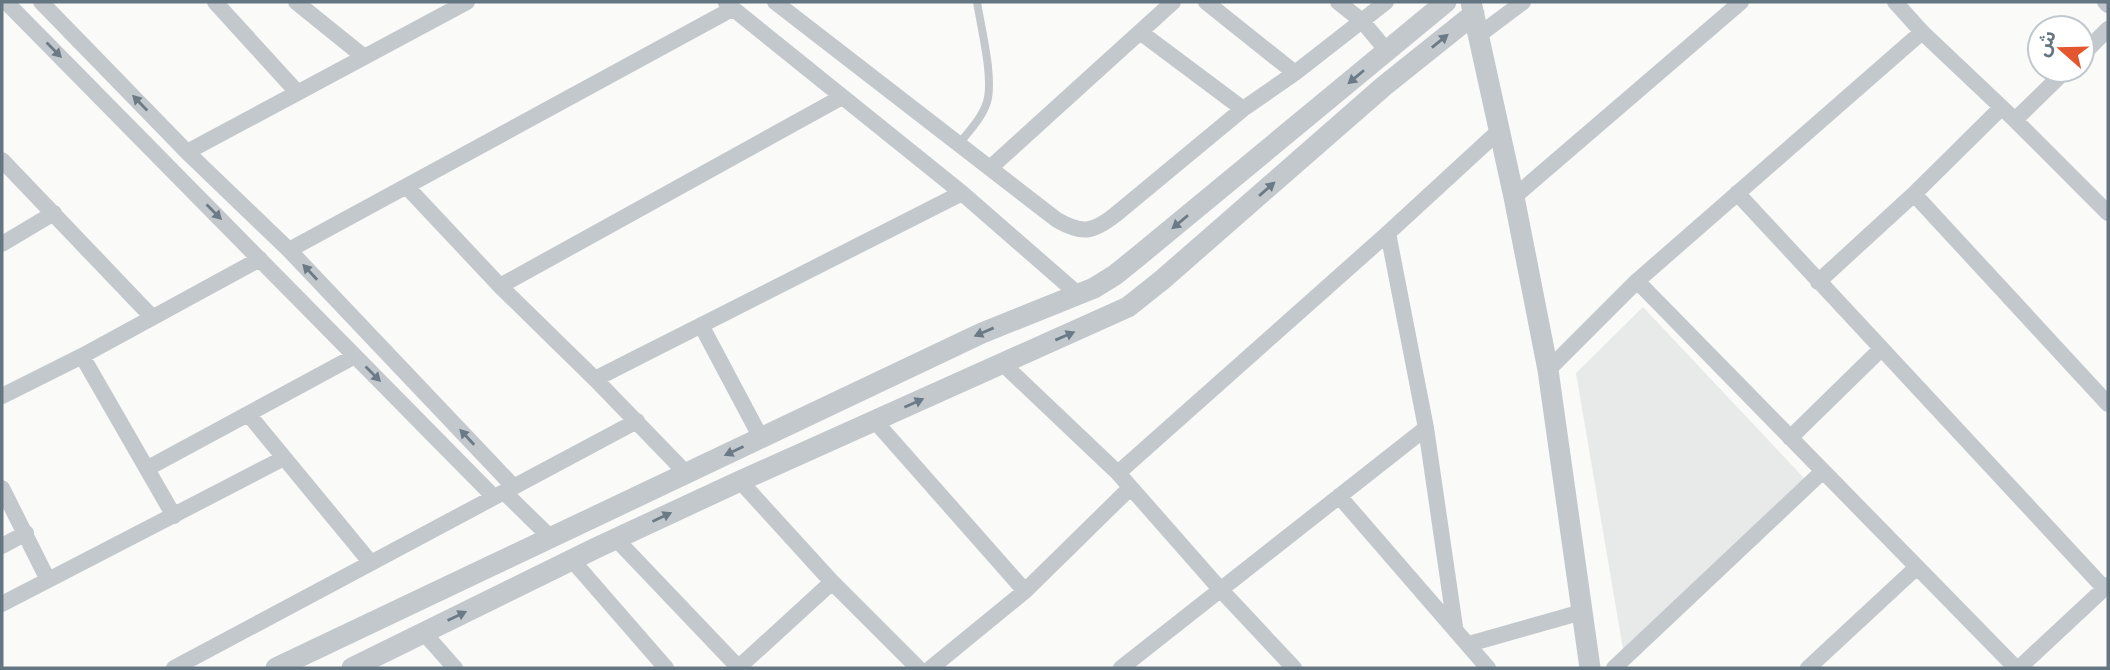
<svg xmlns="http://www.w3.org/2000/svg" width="2110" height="670" viewBox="0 0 2110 670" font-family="'Golos Text','Noto Sans Arabic',sans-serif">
<rect width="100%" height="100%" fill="#fafaf8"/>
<path fill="#e8e9e9" d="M1643,307L1804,478L1623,649L1576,373Z"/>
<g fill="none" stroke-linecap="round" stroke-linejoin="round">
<path stroke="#c3c8cc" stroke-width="8" d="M959,144C969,131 982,118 987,102C994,78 981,28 977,2"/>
<path stroke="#c3c8cc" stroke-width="16" d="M6,2L494,497
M41,2L187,152L289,250L513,486
M215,2L297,92
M296,2L363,56
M775,2L1057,220C1082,234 1092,233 1115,215L1243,109L1295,73L1386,2
M1206,2L1295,73
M1338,2L1362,21L1387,51
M1895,2L1922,32L2015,120L2108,213
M2105,2L2108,5
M726,3L962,193L1079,295
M1140,32L1243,109
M1479,35L1523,2
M2082,55L2108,29
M2015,120L2066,70
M187,152L467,2
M2,160L152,317
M990,168L1173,2
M407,187L500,286L595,379L686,473
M1737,193L2105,589
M1914,194L2108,404
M1514,197L1741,2
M1388,233L1426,428L1455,627
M2,244L54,213
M289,250L732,9
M1637,281L2016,668
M1818,282L1914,194L2001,108
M500,286L842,97
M701,325L761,438
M82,356L174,516
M1002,363L1118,473L1220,589L1294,668
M1548,370L1637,281L1922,32
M595,379L962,193
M2,396L82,356L260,259
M249,415L371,563
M874,420L1025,591
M1790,438L1881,349
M148,468L355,356
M1118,473L1388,233L1500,130
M740,481L832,582L918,668
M2,488L48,580
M504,492L551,538
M1339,496L1488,668
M616,539L739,668
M2,546L26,533
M572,560L666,668
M2,604L284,458
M424,633L455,668
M1469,644L1582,612
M174,668L637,421
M738,668L832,582
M931,668L1025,591L1130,488
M1121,668L1426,428
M1614,668L1823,471
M1808,668L1917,567
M2019,668L2108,585"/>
<path stroke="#c3c8cc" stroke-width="21" d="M1471,2L1514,197L1548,370L1590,668
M276,668L982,333L1094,288L1115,275L1141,254L1446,2
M352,668L596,548L740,481L1128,307L1162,280L1384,86L1474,14"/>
</g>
<defs><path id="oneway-solid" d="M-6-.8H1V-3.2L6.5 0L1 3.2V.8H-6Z" transform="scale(1.75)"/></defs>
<g fill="#6a7a87">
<use href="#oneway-solid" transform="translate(1440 41) rotate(-39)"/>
<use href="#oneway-solid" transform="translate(54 50) rotate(45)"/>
<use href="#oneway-solid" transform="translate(1356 77) rotate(140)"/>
<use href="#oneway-solid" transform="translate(140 103) rotate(-134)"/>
<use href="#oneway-solid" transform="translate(1267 189) rotate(-41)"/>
<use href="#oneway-solid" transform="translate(214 212) rotate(45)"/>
<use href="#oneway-solid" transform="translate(1180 222) rotate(140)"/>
<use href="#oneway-solid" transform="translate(310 272) rotate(-133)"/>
<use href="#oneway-solid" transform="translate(984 332) rotate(157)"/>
<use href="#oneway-solid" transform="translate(1065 336) rotate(-23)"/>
<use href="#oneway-solid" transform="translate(373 374) rotate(45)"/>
<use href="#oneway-solid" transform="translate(914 403) rotate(-24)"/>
<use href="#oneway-solid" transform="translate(467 437) rotate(-133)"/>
<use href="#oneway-solid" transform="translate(734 451) rotate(155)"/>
<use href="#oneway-solid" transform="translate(662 517) rotate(-25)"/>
<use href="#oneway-solid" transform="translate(457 616) rotate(-26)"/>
</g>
<rect width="2110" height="670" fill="none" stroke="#657683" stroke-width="7"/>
<g transform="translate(2061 49) rotate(290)"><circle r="33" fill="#ffffff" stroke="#c1c8cd" stroke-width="2"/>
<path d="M0-5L12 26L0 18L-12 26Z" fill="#e4572e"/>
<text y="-10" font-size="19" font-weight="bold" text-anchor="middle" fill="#657683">ش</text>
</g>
</svg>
